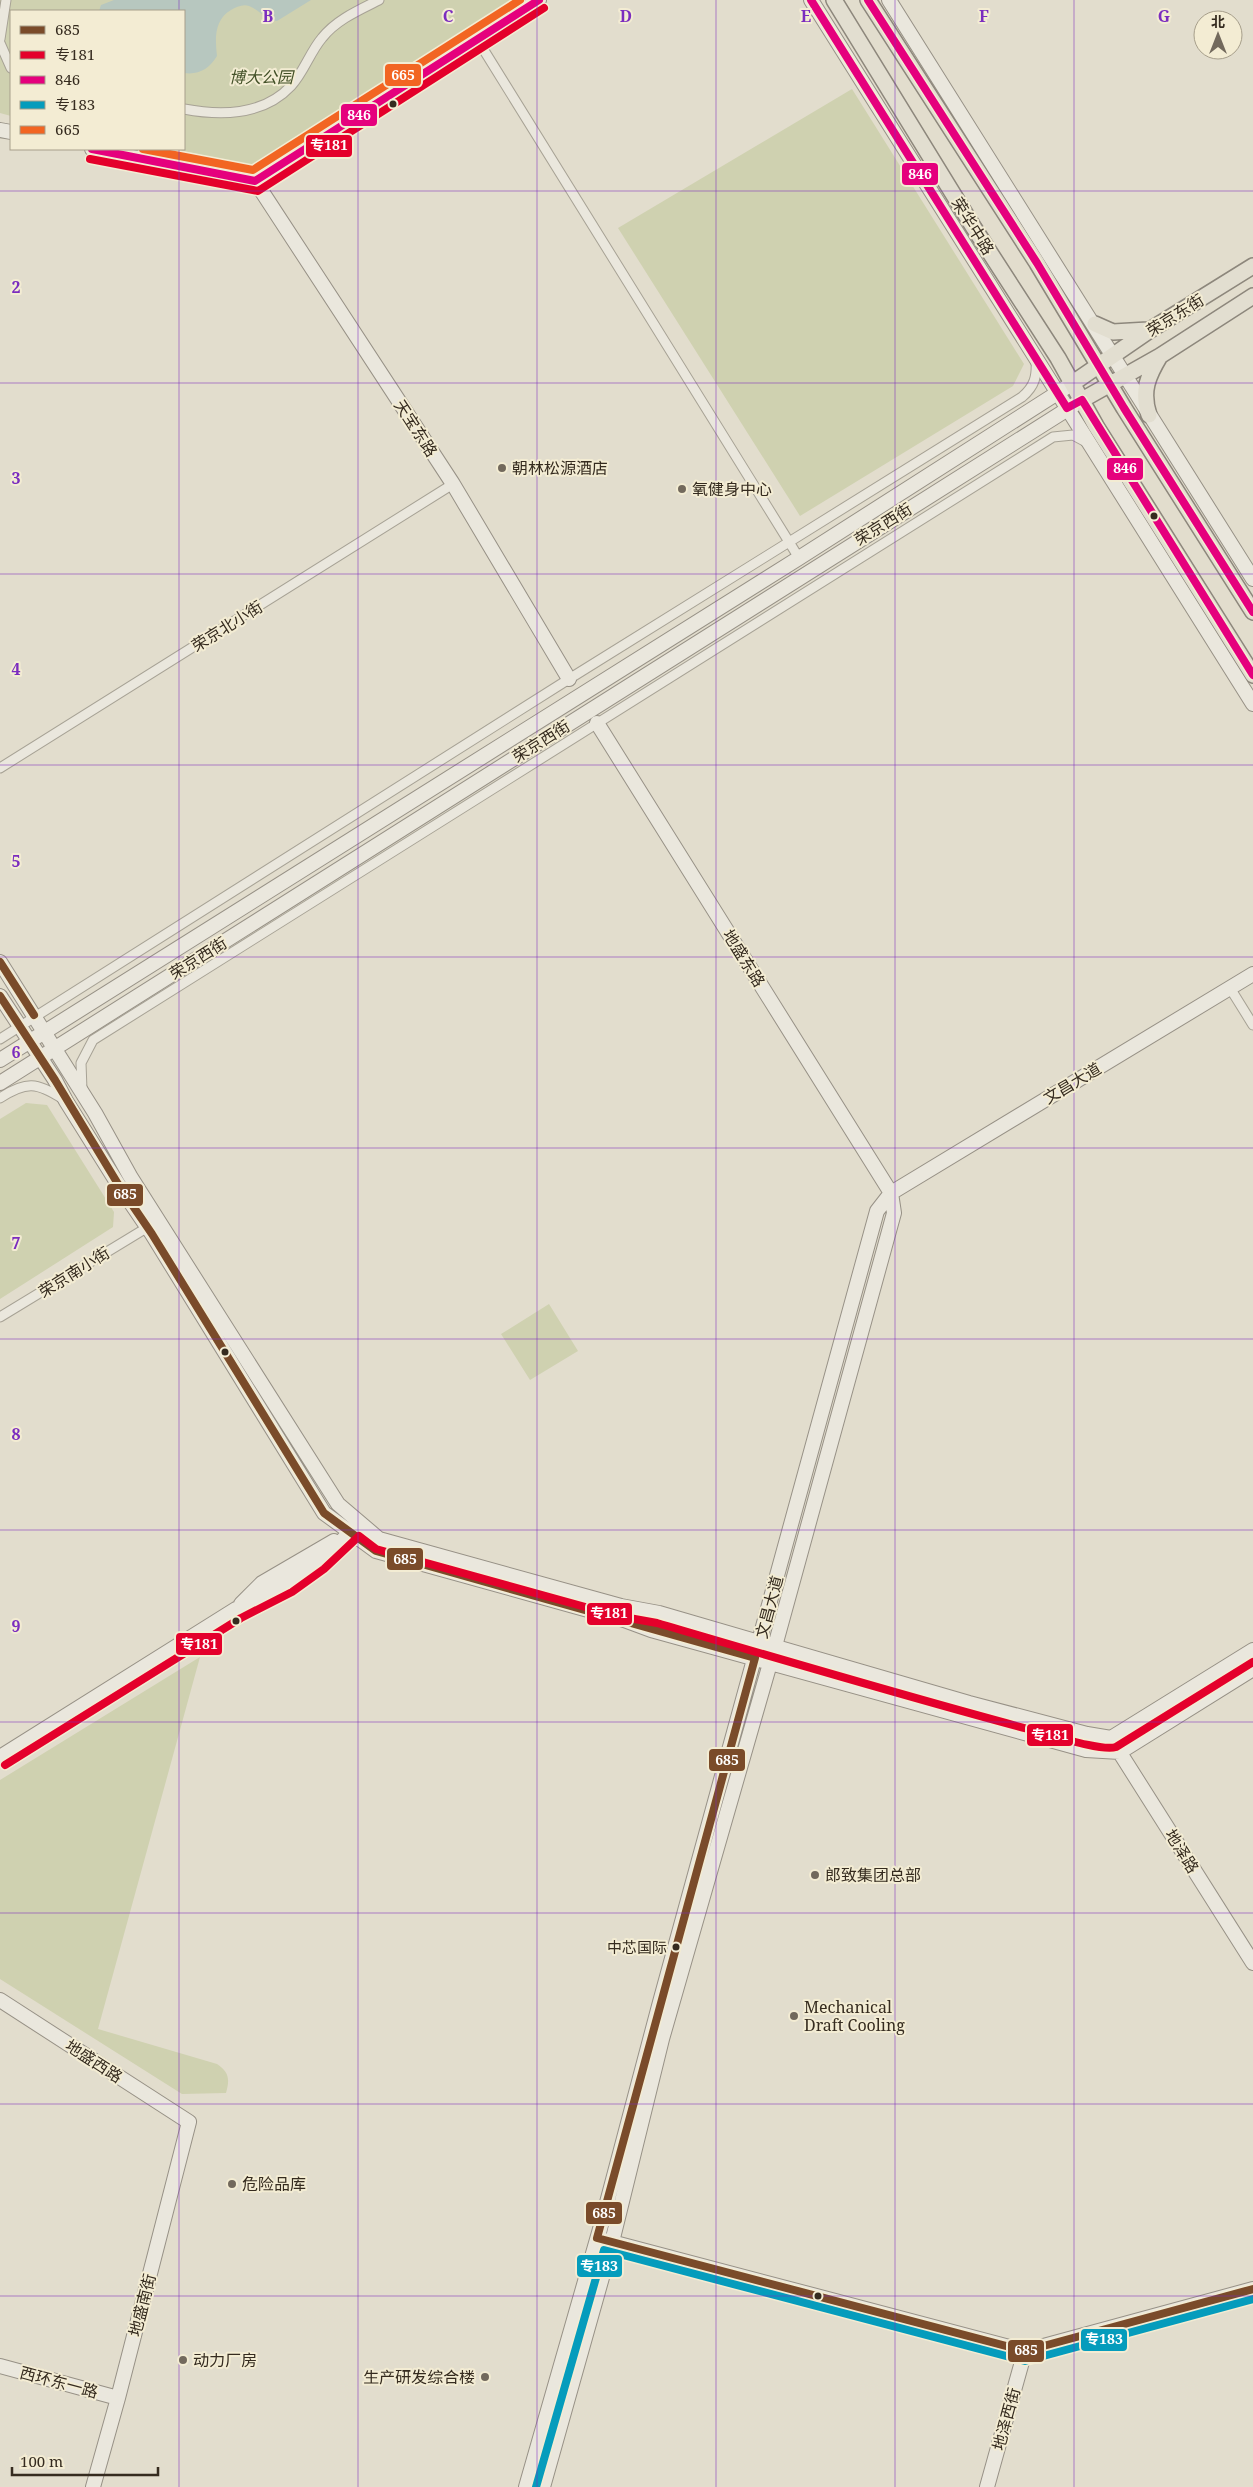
<svg xmlns="http://www.w3.org/2000/svg" width="1253" height="2487" viewBox="0 0 1253 2487" font-family="'Noto Serif','Noto Sans SC',serif">
<rect width="100%" height="100%" fill="#e2ddcd"/>
<path fill="#cfd1b0" d="M0,0H528L270,162L252,165L172,149H184V11H11V116L0,113Z
M852,89L1024,364L1013,386L800,516L618,228Z
M26,1103L47,1105L114,1212L113,1227L0,1299V1119Z
M549,1304L578,1351L530,1380L501,1334Z
M200,1657L98,2029L217,2064C229,2072 230,2079 226,2093L182,2094L0,1979V1780Z"/>
<path fill="#b7c7bf" d="M114,0H311L277,21C265,20 260,10 249,6C243,4 236,7 231,10C214,20 215,39 217,56C209,69 199,75 184,73V11H99L101,5Z"/>
<g fill="none" stroke-linecap="round" stroke-linejoin="round">
<defs>
<path id="street" d="M0,39L6,0
M477,39L799,558
M0,43L11,68
M184,109C221,116 263,116 291,86C304,72 310,52 322,38C336,20 359,10 379,0
M0,768L453,484
M1230,988L1253,1025
M0,1039L569,679L1022,397C1035,386 1037,376 1036,360
M82,1090L81,1063L93,1040L1053,437L1073,435L1086,442
M0,1098C26,1081 37,1082 63,1099
M0,1317L148,1227"/>
<path id="secondary" d="M811,0L1253,704
M889,0L1253,579
M0,130L11,132
M92,149L255,181L539,0
M255,181L453,484L569,679
M0,962L95,1113L130,1176L338,1504L379,1539L621,1606L659,1613L969,1703L1087,1734L1111,1738L1253,1650
M0,996L55,1080L66,1101L118,1184L152,1234L324,1513L376,1551L624,1620L651,1630L1086,1750L1120,1752L1253,1669
M0,1060L799,558L1073,383
M0,1083L1082,400
M241,1604L262,1583L334,1541
M1115,1745L1253,1963
M0,1757L236,1609C279,1593 325,1563 355,1526
M0,2000L189,2122L118,2398L93,2487
M604,2240L1025,2351L1253,2289
M0,2366L118,2398
M526,2487L600,2229L660,2002L877,1211L891,1193L1253,974
M543,2487L612,2242L662,2039L775,1646L894,1213L891,1193L597,723
M987,2487L1025,2351"/>
<path id="primary" d="M834,0L974,228L1058,358L1096,426L1253,675
M868,0L1037,263L1124,408L1253,612
M1095,324L1113,332L1148,330
M1073,383L1150,330L1253,266
M1082,400L1160,356L1253,296
M1149,415C1141,391 1148,376 1160,356"/>
</defs>
<use href="#street" stroke="#a7a295" stroke-width="11"/>
<use href="#secondary" stroke="#979186" stroke-width="16"/>
<use href="#primary" stroke="#8d877c" stroke-width="18"/>
<use href="#street" stroke="#eae7dd" stroke-width="9"/>
<use href="#secondary" stroke="#eae7dd" stroke-width="14"/>
<use href="#primary" stroke="#e2ded0" stroke-width="15"/>
<defs>
<path id="bus-1" d="M0,962L34,1015
M0,996L55,1080L118,1184L152,1234L324,1513L376,1551L755,1658L597,2238L1025,2351L1253,2289"/>
<path id="bus-2" d="M90,159L258,191L544,8
M5,1765L241,1618L292,1592L324,1569L359,1536L376,1549L618,1616L657,1623C780,1659 904,1696 1028,1729C1046,1733 1101,1752 1116,1747L1253,1662"/>
<path id="bus-3" d="M811,0L1067,408L1082,400L1253,675
M868,0L1037,263L1124,408L1253,612
M92,149L255,181L539,0"/>
<path id="bus-4" d="M536,2487L604,2250L1025,2361L1253,2299"/>
<path id="bus-5" d="M143,149L253,170L520,0"/>
</defs>
<use href="#bus-1" stroke="#f3ecd3" stroke-width="11"/>
<use href="#bus-2" stroke="#f3ecd3" stroke-width="11"/>
<use href="#bus-3" stroke="#f3ecd3" stroke-width="11"/>
<use href="#bus-4" stroke="#f3ecd3" stroke-width="11"/>
<use href="#bus-5" stroke="#f3ecd3" stroke-width="11"/>
<use href="#bus-1" stroke="#7a4b2a" stroke-width="8"/>
<use href="#bus-2" stroke="#e4002b" stroke-width="8"/>
<use href="#bus-3" stroke="#e5007d" stroke-width="8"/>
<use href="#bus-4" stroke="#059cbc" stroke-width="8"/>
<use href="#bus-5" stroke="#f26522" stroke-width="8"/>
</g>
<path fill="none" stroke="#7b2cbf" stroke-width="1" stroke-opacity="0.55" d="M179,0V11M358,0V2487M537,0V2487M716,0V2487M895,0V2487M1074,0V2487M179,149V2487M0,191H1253M0,383H1253M0,574H1253M0,765H1253M0,957H1253M0,1148H1253M0,1339H1253M0,1530H1253M0,1722H1253M0,1913H1253M0,2104H1253M0,2296H1253"/>
<g fill="#352b1f" stroke="#f3ecd3" stroke-width="2">
<circle cx="393" cy="104" r="4.5"/>
<circle cx="1154" cy="516" r="4.5"/>
<circle cx="225" cy="1352" r="4.5"/>
<circle cx="236" cy="1621" r="4.5"/>
<circle cx="676" cy="1947" r="4.5"/>
<circle cx="818" cy="2296" r="4.5"/>
</g>
<g fill="#72695c" stroke="#f3ecd3" stroke-width="2">
<circle cx="502" cy="468" r="5"/>
<circle cx="682" cy="489" r="5"/>
<circle cx="815" cy="1875" r="5"/>
<circle cx="794" cy="2016" r="5"/>
<circle cx="232" cy="2184" r="5"/>
<circle cx="183" cy="2360" r="5"/>
<circle cx="485" cy="2377" r="5"/>
</g>
<g text-anchor="middle" dominant-baseline="central" stroke-width="4" stroke-linejoin="round" paint-order="stroke">
<g font-size="15" fill="#352b1f" stroke="#f3ecd3" text-anchor="end">
<text x="667" y="1947">中芯国际</text>
</g>
<g font-size="16" font-style="italic" fill="#425027" stroke="#f3ecd3">
<text x="261" y="77">博大公园</text>
</g>
<g font-size="16" fill="#352b1f" stroke="#f3ecd3">
<text transform="translate(973 226) rotate(58)">荣华中路</text>
<text transform="translate(1175 315) rotate(-32)">荣京东街</text>
<text transform="translate(416 428) rotate(57)">天宝东路</text>
<text transform="translate(883 524) rotate(-32)">荣京西街</text>
<text transform="translate(227 626) rotate(-32)">荣京北小街</text>
<text transform="translate(541 741) rotate(-32)">荣京西街</text>
<text transform="translate(198 958) rotate(-32)">荣京西街</text>
<text transform="translate(744 958) rotate(58)">地盛东路</text>
<text transform="translate(1072 1083) rotate(-31)">文昌大道</text>
<text transform="translate(74 1272) rotate(-32)">荣京南小街</text>
<text transform="translate(769 1607) rotate(-75)">文昌大道</text>
<text transform="translate(1182 1851) rotate(58)">地泽路</text>
<text transform="translate(94 2061) rotate(33)">地盛西路</text>
<text transform="translate(142 2305) rotate(-76)">地盛南街</text>
<text transform="translate(59 2382) rotate(15)">西环东一路</text>
<text transform="translate(1006 2419) rotate(-75)">地泽西街</text>
</g>
<g font-size="16" fill="#352b1f" stroke="#f3ecd3" text-anchor="start">
<text x="512" y="468">朝林松源酒店</text>
<text x="692" y="489">氧健身中心</text>
<text x="825" y="1875">郎致集团总部</text>
<text x="804" y="2007">Mechanical<tspan x="804" dy="18">Draft Cooling</tspan></text>
<text x="242" y="2184">危险品库</text>
<text x="193" y="2360">动力厂房</text>
<text x="475" y="2377" text-anchor="end">生产研发综合楼</text>
</g>
</g>
<g font-size="16" text-anchor="middle" font-weight="bold" fill="#7b2cbf" stroke="#f3ecd3" stroke-width="4" stroke-linejoin="round" paint-order="stroke">
<text x="268" y="22">B</text>
<text x="448" y="22">C</text>
<text x="626" y="22">D</text>
<text x="806" y="22">E</text>
<text x="984" y="22">F</text>
<text x="1164" y="22">G</text>
<text x="16" y="293">2</text>
<text x="16" y="484">3</text>
<text x="16" y="675">4</text>
<text x="16" y="867">5</text>
<text x="16" y="1058">6</text>
<text x="16" y="1249">7</text>
<text x="16" y="1440">8</text>
<text x="16" y="1632">9</text>
</g>
<g stroke="#f3ecd3" stroke-width="2">
<rect x="384" y="63" width="38" height="24" rx="5" fill="#f26522"/>
<rect x="340" y="103" width="38" height="24" rx="5" fill="#e5007d"/>
<rect x="305" y="134" width="48" height="24" rx="5" fill="#e4002b"/>
<rect x="901" y="162" width="38" height="24" rx="5" fill="#e5007d"/>
<rect x="1106" y="457" width="38" height="24" rx="5" fill="#e5007d"/>
<rect x="106" y="1183" width="38" height="24" rx="5" fill="#7a4b2a"/>
<rect x="386" y="1547" width="38" height="24" rx="5" fill="#7a4b2a"/>
<rect x="586" y="1602" width="47" height="24" rx="5" fill="#e4002b"/>
<rect x="175" y="1632" width="48" height="24" rx="5" fill="#e4002b"/>
<rect x="1026" y="1723" width="48" height="24" rx="5" fill="#e4002b"/>
<rect x="708" y="1748" width="38" height="24" rx="5" fill="#7a4b2a"/>
<rect x="585" y="2201" width="38" height="24" rx="5" fill="#7a4b2a"/>
<rect x="576" y="2254" width="47" height="24" rx="5" fill="#059cbc"/>
<rect x="1080" y="2328" width="48" height="24" rx="5" fill="#059cbc"/>
<rect x="1007" y="2339" width="38" height="24" rx="5" fill="#7a4b2a"/>
</g>
<g font-size="14" text-anchor="middle" font-weight="bold" fill="#fff">
<text x="403" y="80">665</text>
<text x="359" y="120">846</text>
<text x="329" y="150">专181</text>
<text x="920" y="179">846</text>
<text x="1125" y="473">846</text>
<text x="125" y="1199">685</text>
<text x="405" y="1564">685</text>
<text x="609" y="1618">专181</text>
<text x="199" y="1649">专181</text>
<text x="1050" y="1740">专181</text>
<text x="727" y="1765">685</text>
<text x="604" y="2218">685</text>
<text x="599" y="2271">专183</text>
<text x="1104" y="2344">专183</text>
<text x="1026" y="2355">685</text>
</g>
<rect x="10" y="10" width="175" height="140" fill="#f3ecd3" stroke="#a79f8b"/>
<rect x="20" y="26" width="25" height="8" fill="#7a4b2a" stroke="#a79f8b"/>
<text x="55" y="35" font-size="15" fill="#352b1f">685</text>
<rect x="20" y="51" width="25" height="8" fill="#e4002b" stroke="#a79f8b"/>
<text x="55" y="60" font-size="15" fill="#352b1f">专181</text>
<rect x="20" y="76" width="25" height="8" fill="#e5007d" stroke="#a79f8b"/>
<text x="55" y="85" font-size="15" fill="#352b1f">846</text>
<rect x="20" y="101" width="25" height="8" fill="#059cbc" stroke="#a79f8b"/>
<text x="55" y="110" font-size="15" fill="#352b1f">专183</text>
<rect x="20" y="126" width="25" height="8" fill="#f26522" stroke="#a79f8b"/>
<text x="55" y="135" font-size="15" fill="#352b1f">665</text>
<g transform="translate(1218 35)"><circle r="24" fill="#f3ecd3" stroke="#a79f8b"/>
<path d="M0-4L9 19L0 12L-9 19Z" fill="#72695c"/>
<text y="-8" font-size="14" font-weight="bold" text-anchor="middle" fill="#352b1f">北</text>
</g>
<path d="M12 2467v8h146v-8" fill="none" stroke="#352b1f" stroke-width="2.5"/>
<text x="20" y="2467" font-size="15" fill="#352b1f" stroke="#f3ecd3" stroke-width="4" paint-order="stroke">100 m</text>
</svg>
